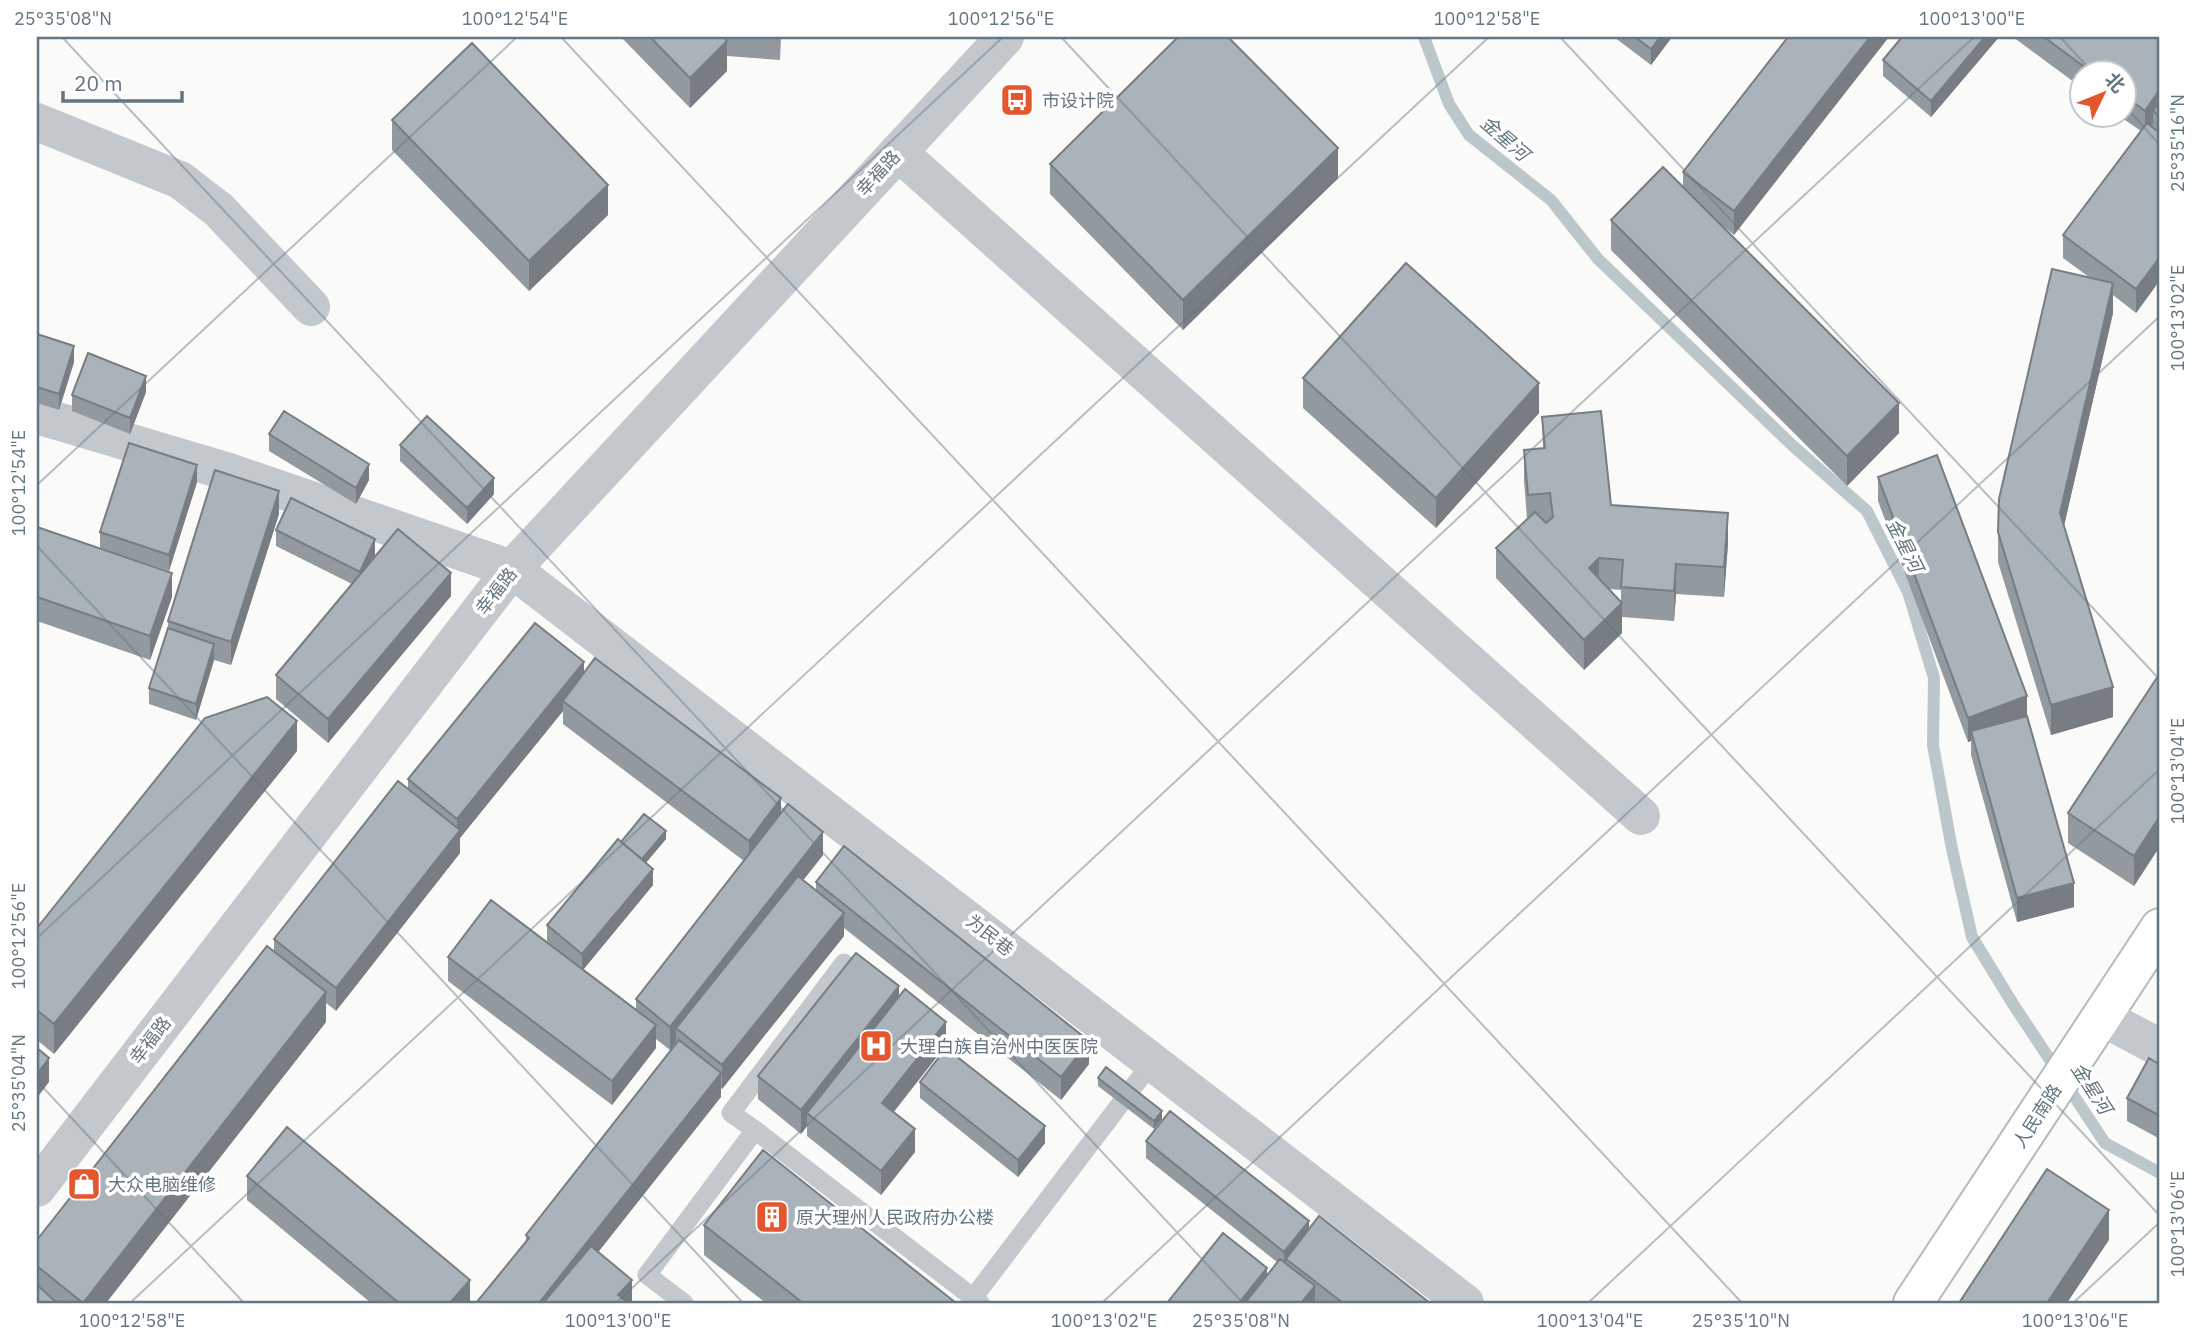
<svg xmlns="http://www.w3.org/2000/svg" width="2197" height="1340" viewBox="0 0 2197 1340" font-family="'IBM Plex Sans','Noto Sans SC',sans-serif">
<rect width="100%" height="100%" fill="#fafaf8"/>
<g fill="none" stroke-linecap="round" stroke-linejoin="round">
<path stroke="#bbc7cb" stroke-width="12" d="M1424,37L1449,104L1469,135L1551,200L1598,259L1793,446L1867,511L1908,592L1934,678L1933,745L1952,849L1972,937L2013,1004L2105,1143L2160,1173"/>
<defs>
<path id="primary" d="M1913,1303L2160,928"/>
</defs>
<use href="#primary" stroke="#b5babe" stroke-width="42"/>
<path stroke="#c3c8cc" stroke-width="19" d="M755,1130L731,1113L844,963
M973,1298L1153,1061
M684,1303L647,1275L755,1130L980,1303"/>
<path stroke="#c3c8cc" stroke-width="38" d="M37,122L180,180L219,210L311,307
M898,152L1641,816
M37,415L229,472L512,569L1465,1303
M2102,1017L2160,1048
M37,1188L512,569L1005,37"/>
<use href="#primary" stroke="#fff" stroke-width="38"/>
</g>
<path fill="#929a9f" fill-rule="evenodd" d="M621,37H723L727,41V37H781L780,60L727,56V71L690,108Z
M1614,37H1672L1651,65Z
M1788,37L1734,235L1718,222L1899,433L1847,486L1611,250V220L1683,188V172Z
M1999,37L1931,117L1883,76V60Z
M2013,37H2160V280L2136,313L2113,295V313L2064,526L2113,717L2051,735L1998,562V532L2089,277L2063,258V235L2141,131L2119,116H2124V74H2082V88Z
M392,120L608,215L529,291L392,150Z
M1050,164L1338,178L1183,330L1050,194Z
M37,334L74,362L59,410L37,403Z
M1303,378L1539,413L1436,528L1303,408Z
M146,392L130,434L72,411V395Z
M1542,417L1611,505L1728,543L1724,597L1676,594L1674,621L1622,617V633L1584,670L1496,578V548L1527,519L1524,480V450L1543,448ZM1609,589L1621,590V602Z
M269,434L369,480L356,504L269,451Z
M400,445L494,494L467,524L400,461Z
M1878,477L2027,716L2074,907L2017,922L1971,755V741L1968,742L1878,501Z
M197,482L169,571L100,548V532Z
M279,514L231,665L214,660L196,720L149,704V688L168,628V621Z
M37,527L172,597L150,660L37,621Z
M276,530L375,556L451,596L328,743L276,699V675L352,584L276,546Z
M584,673L781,813L823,855L803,880L816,890V882L1089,1064L1061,1100L844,928V936L722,1089L721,1088V1097L526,1242V1235L676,1044V1042L670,1050L656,1039V1048L612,1105L448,981V957L558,951L547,941V925L621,842L666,839L646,863L653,885L583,970L636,1009V999L744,861L563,724V711L460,838V853L336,1011L326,1003V1022L106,1303H37V1240L274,951V939L408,789V779Z
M2160,673V846L2134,886L2068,843V813Z
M297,751L54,1054L37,1040V928Z
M899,997L946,1045L894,1112L915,1152L881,1195L807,1136V1126L801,1134L758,1099V1076Z
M2160,1065V1139L2127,1121V1098Z
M1098,1078L1162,1119L1154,1129L1098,1086Z
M920,1082L1045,1143L1018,1177L920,1098Z
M1146,1141L1309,1229L1430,1303H1167L1267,1275L1277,1262L1146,1158Z
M247,1176L470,1303H371L247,1200Z
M704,1225L956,1303H766L704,1255Z"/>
<path fill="#777d82" d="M1660,37H1672L1651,65V49Z
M1870,37H1889L1734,235V211Z
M1985,37H1999L1931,117V101Z
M727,41V71L690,108V78Z
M2160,89V113L2153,111V123L2145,134V111Z
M1338,148V178L1183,330V300Z
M608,185V215L529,291V261Z
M2160,257V280L2136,313V289Z
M2113,283V313L2060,543V513Z
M74,346V362L59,410V394Z
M146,376V392L130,434V418Z
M1539,383V413L1436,528V498Z
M1899,403V433L1847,486V456Z
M369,464V480L356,504V488Z
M197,465V482L169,571V555Z
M494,478V494L467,524V508Z
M279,491V514L231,665V642Z
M1728,513V543L1724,597V567Z
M375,539V556L360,588V572Z
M1599,558V588L1589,568Z
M1676,564V594L1674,621V591Z
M172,573V597L150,660V636Z
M451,573V596L328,743V719Z
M1622,603V633L1584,670V640Z
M214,644V660L196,720V704Z
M584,662V686L563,701V711L460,838V853L336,1011V988L457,833V819Z
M2113,687V717L2051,735V705Z
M2027,696V720L1971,731V741L1968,742V718Z
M297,721V751L54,1054V1024Z
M781,798V821L749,864V841Z
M2160,816V846L2134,886V856Z
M666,831V839L641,868V860Z
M823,832V855L683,1034L676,1028V1042L670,1050V1027Z
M653,869V885L582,971V954Z
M2074,883V907L2017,922V898Z
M844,913V936L722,1089V1065Z
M899,986V1010L807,1113V1126L801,1134V1110Z
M326,992V1022L106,1303H83Z
M946,1022V1045L882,1126V1103Z
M656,1025V1048L612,1105V1081Z
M1089,1041V1064L1061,1100V1077Z
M49,1058V1082L37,1098V1074Z
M721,1073V1097L558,1303H539Z
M1162,1111V1119L1154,1129V1121Z
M1045,1126V1143L1018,1177V1160Z
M915,1129V1152L881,1195V1171Z
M2109,1210V1240L2067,1303H2047Z
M1309,1221V1237L1286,1259V1266L1284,1268V1252Z
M1267,1268V1291L1257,1303H1239Z
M470,1280V1303H450Z
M632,1280V1303H618V1295Z
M1315,1286V1303H1301Z"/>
<path fill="#aab3b9" stroke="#777d82" stroke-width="2" d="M650,37H723L727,41L690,78Z
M1178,37H1228L1338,148L1183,300L1050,164Z
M1635,37H1660L1651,49Z
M1788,37H1870L1734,211L1683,172Z
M1902,37H1985L1931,101L1883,60Z
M2044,37H2160V89L2145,111L2124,95V74H2094Z
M472,43L608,185L529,261L392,120Z
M2160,101V116L2153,111Z
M2147,123L2160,133V257L2136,289L2063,235Z
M1663,167L1899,403L1847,456L1611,220Z
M1406,263L1539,383L1436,498L1303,378Z
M2052,269L2113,283L2060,513L2113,687L2051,705L1998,532L1999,499Z
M37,334L74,346L59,394L37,387Z
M88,353L146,376L130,418L72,395Z
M284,411L369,464L356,488L269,434Z
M1601,411L1611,505L1728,513L1724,567L1676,564L1674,591L1621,587L1623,560L1599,558L1589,568L1622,603L1584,640L1496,548L1535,512L1546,523L1553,517L1550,493L1528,495L1524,450L1545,448L1542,417Z
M427,416L494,478L467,508L400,445Z
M129,443L197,465L169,555L100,532Z
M1937,455L2027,696L1968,718L1878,477Z
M215,470L279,491L231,642L168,621Z
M291,498L375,539L360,572L276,530Z
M37,527L172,573L150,636L37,597Z
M398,529L451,573L328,719L276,675Z
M535,623L584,662L457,819L408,779Z
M168,628L214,644L196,704L149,688Z
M595,658L781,798L749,841L563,701Z
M2160,673V816L2134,856L2068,813Z
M267,697L297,721L54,1024L37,1010V928L205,718Z
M2027,716L2074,883L2017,898L1971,731Z
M398,781L460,830L336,988L274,939Z
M788,804L823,832L670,1027L636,999Z
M644,814L666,831L642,859L621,842Z
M618,839L653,869L582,954L547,925Z
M844,846L1089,1041L1061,1077L816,882Z
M798,876L844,913L722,1065L676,1028Z
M491,900L656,1025L612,1081L448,957Z
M267,946L326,992L83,1303L37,1266V1240Z
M856,953L899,986L801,1110L758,1076Z
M905,989L946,1022L882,1103L915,1129L881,1171L807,1113Z
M679,1040L721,1073L539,1303H476L529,1238L526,1235Z
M37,1048L49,1058L37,1074Z
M946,1048L1045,1126L1018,1160L920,1082Z
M2149,1058L2160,1065V1116L2127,1098Z
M1106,1067L1162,1111L1154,1121L1098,1078Z
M1170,1111L1309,1221L1284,1252L1146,1141Z
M287,1127L470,1280L450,1303H399L247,1176Z
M763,1150L956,1303H803L704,1225Z
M2047,1169L2109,1210L2047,1303H1959Z
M1319,1216L1430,1303H1343L1286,1259Z
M1223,1233L1267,1268L1239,1303H1167Z
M591,1246L632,1280L618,1295L628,1303H543Z
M1280,1259L1315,1286L1301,1303H1245Z
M37,1285L57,1303H37Z"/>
<path fill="none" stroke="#657683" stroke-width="2" stroke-opacity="0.45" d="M62,37L1243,1303M561,37L1742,1303M1061,37L2160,1216M1560,37L2160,680M2060,37L2094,74M2124,105L2160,145M37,485L517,37M37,546L743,1303M37,938L1003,37M37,1081L244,1303M130,1303L1489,37M616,1303L1974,37M1102,1303L2160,316M1588,1303L2160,769M2073,1303L2160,1222"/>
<defs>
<symbol id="bus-square" viewBox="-11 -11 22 22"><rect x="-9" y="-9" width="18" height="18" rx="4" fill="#e4572e" stroke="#fff"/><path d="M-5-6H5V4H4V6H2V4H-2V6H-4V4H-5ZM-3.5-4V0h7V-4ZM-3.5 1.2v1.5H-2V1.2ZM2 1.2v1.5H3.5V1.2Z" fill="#fff"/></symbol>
<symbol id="hospital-square" viewBox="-11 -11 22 22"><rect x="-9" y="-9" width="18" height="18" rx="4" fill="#e4572e" stroke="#fff"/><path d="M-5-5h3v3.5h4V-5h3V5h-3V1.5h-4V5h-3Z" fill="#fff"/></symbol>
<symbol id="shop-square" viewBox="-11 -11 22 22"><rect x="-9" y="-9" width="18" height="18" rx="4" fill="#e4572e" stroke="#fff"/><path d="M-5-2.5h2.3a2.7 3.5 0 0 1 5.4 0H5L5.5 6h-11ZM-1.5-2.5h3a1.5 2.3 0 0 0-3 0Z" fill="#fff"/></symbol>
<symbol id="building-square" viewBox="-11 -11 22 22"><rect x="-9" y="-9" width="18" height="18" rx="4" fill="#e4572e" stroke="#fff"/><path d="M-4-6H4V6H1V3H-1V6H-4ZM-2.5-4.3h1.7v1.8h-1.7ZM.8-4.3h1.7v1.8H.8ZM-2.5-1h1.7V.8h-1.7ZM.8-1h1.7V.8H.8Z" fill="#fff"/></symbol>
</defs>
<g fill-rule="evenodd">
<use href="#bus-square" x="998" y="81" width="38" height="38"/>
<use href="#hospital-square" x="857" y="1027" width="38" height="38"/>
<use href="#shop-square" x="65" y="1165" width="38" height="38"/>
<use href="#building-square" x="753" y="1198" width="38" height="38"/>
</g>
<g text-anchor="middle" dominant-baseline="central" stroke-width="7" stroke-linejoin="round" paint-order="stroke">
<g font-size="18" fill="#657683" stroke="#fff" text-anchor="start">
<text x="1042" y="100">市设计院</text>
<text x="900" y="1046">大理白族自治州中医医院</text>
<text x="108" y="1184">大众电脑维修</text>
<text x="796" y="1217">原大理州人民政府办公楼</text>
</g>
<g font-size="18" fill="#657683" stroke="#fff">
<text transform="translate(878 173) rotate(-47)">幸福路</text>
<text transform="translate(496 591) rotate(-52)">幸福路</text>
<text transform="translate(990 935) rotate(38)">为民巷</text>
<text transform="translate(150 1040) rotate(-52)">幸福路</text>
<text transform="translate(2037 1116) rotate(-57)">人民南路</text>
</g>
<g font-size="19" font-style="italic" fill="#60757c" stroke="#fff">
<text transform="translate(1505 138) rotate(41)">金星河</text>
<text transform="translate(1905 545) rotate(63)">金星河</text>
<text transform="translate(2092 1088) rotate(57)">金星河</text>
</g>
</g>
<rect width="2197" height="1340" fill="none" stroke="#ffffff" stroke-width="77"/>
<g transform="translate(2103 94) rotate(47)"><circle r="33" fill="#ffffff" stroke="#c1c8cd" stroke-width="2"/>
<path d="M0-5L12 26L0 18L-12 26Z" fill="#e4572e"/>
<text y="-10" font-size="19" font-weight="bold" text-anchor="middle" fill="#657683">北</text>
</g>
<path d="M63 91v10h119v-10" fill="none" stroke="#657683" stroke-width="3.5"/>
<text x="74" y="91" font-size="21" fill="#657683" stroke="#ffffff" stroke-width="5" paint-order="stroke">20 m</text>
<rect x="38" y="38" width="2120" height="1264" fill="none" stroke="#657683" stroke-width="2.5"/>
<g font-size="18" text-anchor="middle" fill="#657683">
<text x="63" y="25">25°35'08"N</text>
<text x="515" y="25">100°12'54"E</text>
<text x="1001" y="25">100°12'56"E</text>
<text x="1487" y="25">100°12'58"E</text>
<text x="1972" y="25">100°13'00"E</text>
<text transform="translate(2178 143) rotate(-90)" y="6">25°35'16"N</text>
<text transform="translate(2178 318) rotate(-90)" y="6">100°13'02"E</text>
<text transform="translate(19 483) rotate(-90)" y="6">100°12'54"E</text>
<text transform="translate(2178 771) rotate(-90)" y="6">100°13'04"E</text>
<text transform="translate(19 936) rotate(-90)" y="6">100°12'56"E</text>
<text transform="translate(19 1083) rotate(-90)" y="6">25°35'04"N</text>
<text transform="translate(2178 1224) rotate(-90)" y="6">100°13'06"E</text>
<text x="132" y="1327">100°12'58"E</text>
<text x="618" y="1327">100°13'00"E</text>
<text x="1104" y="1327">100°13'02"E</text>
<text x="1241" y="1327">25°35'08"N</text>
<text x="1590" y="1327">100°13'04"E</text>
<text x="1741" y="1327">25°35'10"N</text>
<text x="2075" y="1327">100°13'06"E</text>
</g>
</svg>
